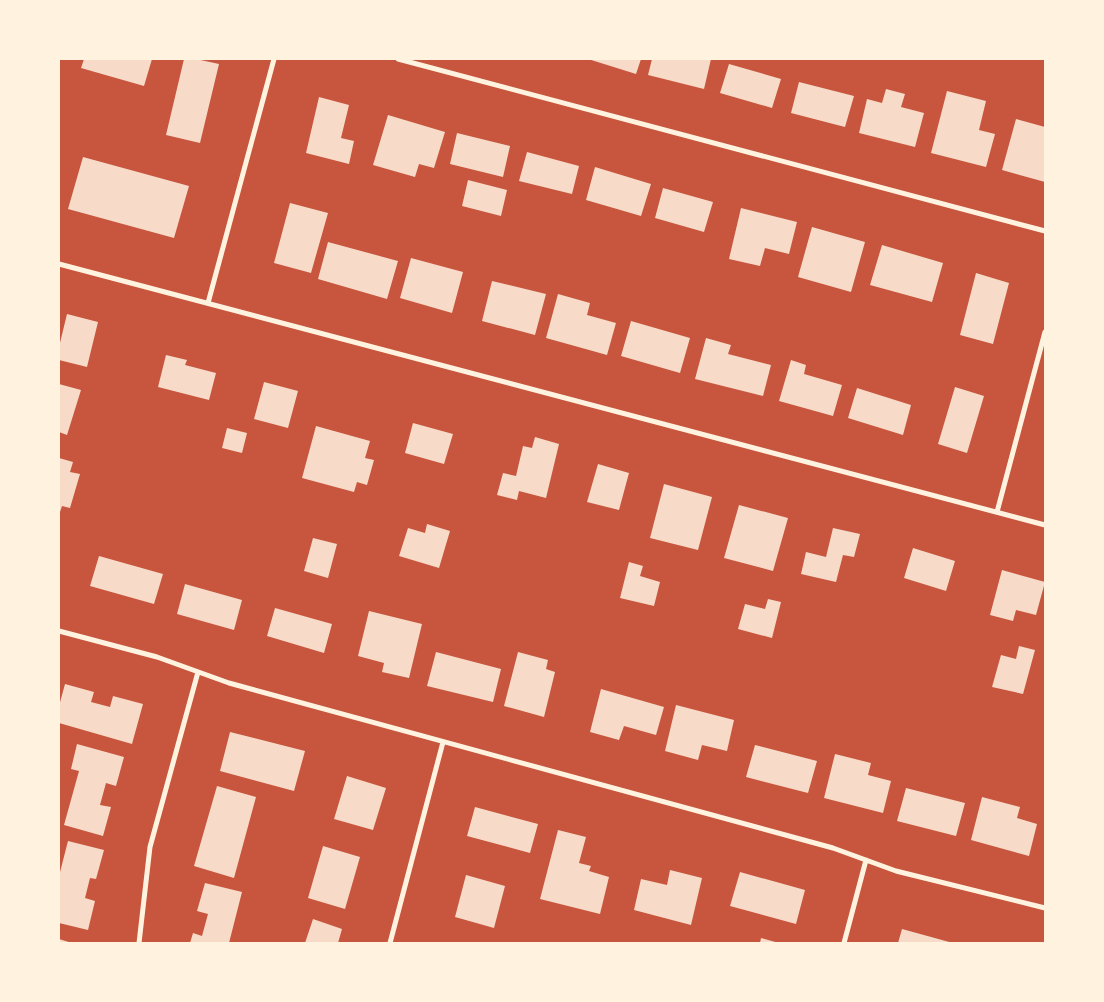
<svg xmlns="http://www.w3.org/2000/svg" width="1104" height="1002" viewBox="0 0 1104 1002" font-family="'Asap Condensed',sans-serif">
<rect width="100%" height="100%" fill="#c8553d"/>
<path fill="#f7dbc8" d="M84,59H152L144,86L81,68Z
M184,59H196L219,64L200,143L166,135Z
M588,59H641L636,74Z
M652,59H711L704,89L648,75Z
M729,64L781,79L772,108L720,93Z
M799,82L854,96L845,127L791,113Z
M886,89L905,94L901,107L924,113L915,147L859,133L867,99L882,103Z
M947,91L986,101L979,130L995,134L986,167L931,153Z
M319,97L349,105L341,138L354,141L349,164L306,153Z
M388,115L445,132L434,168L419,164L415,177L373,165Z
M1016,119L1045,127V182L1002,170Z
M457,133L510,146L503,177L450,164Z
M527,152L579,166L572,194L519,181Z
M83,157L189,186L174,238L68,209Z
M595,167L651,184L641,216L586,200Z
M468,180L507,190L501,216L462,206Z
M663,188L713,202L704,232L655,218Z
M290,203L328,213L311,273L274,263Z
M741,208L797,222L789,254L765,248L760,266L729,259Z
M812,227L865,242L851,292L798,277Z
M328,242L398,261L387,299L318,279Z
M882,245L943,263L932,302L870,285Z
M411,258L463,272L452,313L400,298Z
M976,273L1009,283L993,344L960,335Z
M492,281L546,294L535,335L482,321Z
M558,294L590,303L587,315L616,323L607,355L546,338Z
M67,314L98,322L87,367L59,360V347Z
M631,321L690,338L680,373L621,356Z
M706,338L731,345L728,354L771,365L763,396L695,379Z
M166,355L187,360L185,365L216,373L209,400L158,387Z
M791,360L806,365L804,374L842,385L833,416L779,401Z
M264,382L298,391L288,428L254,419Z
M59,384L81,390L67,435L59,432Z
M955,387L984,396L967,453L938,444Z
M857,388L911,405L903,435L848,418Z
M413,423L453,434L444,464L405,453Z
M316,426L370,441L365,458L374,460L367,485L357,482L354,492L302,478Z
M227,428L247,433L242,453L222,448Z
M535,437L559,444L546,498L519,491L517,500L497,495L503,473L516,476L523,446L532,448Z
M59,458L73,462L70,472L80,474L70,508L62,506L59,515Z
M598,464L629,473L619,510L587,502Z
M664,484L712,497L698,550L650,538Z
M739,505L788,518L773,571L724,558Z
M427,524L450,531L439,568L399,556L408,528L425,533Z
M833,528L860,534L854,557L843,555L836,582L801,574L806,552L826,557Z
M313,538L337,544L328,578L304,571Z
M913,548L955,561L946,591L904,578Z
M99,556L163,574L154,604L90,586Z
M629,562L643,566L640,576L660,582L654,606L620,598Z
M1002,570L1045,582L1036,615L1016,610L1013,621L990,615Z
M185,584L242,600L234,630L177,614Z
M768,599L781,602L772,638L738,629L745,604L765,609Z
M275,608L332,624L324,653L267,636Z
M369,611L422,624L409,678L382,672L384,663L358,656Z
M1019,646L1035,650L1023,694L992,687L1001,655L1016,659Z
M436,652L501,669L493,702L427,686Z
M518,652L548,660L546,669L555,672L544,717L504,706Z
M65,684L94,692L91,702L110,707L113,696L143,704L132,744L59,723V706Z
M601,689L664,707L656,735L624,726L619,740L590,732Z
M676,705L734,720L727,751L702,745L698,760L665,751Z
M230,732L305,751L294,791L220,771Z
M77,744L124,757L116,786L106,783L100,805L111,807L103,836L64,825L79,771L71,769Z
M755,745L817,761L808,793L746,777Z
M835,754L871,763L868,775L891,781L883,813L824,798Z
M347,776L386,788L373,830L334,819Z
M217,786L256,797L234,878L194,866Z
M906,788L965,803L956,836L897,821Z
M982,797L1020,807L1017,818L1037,824L1029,856L971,840Z
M475,807L538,824L530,853L467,836Z
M558,830L586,837L579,863L591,866L589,871L609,877L600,914L540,899Z
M68,841L104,850L96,879L90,878L85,898L95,901L88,930L59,923V876Z
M323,846L360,857L345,909L308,898Z
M670,870L702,878L691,925L634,910L641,879L667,885Z
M740,872L805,890L796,924L730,906Z
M466,875L505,886L494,928L455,917Z
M205,883L242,892L229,943H190L193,933L202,936L208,914L197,911Z
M313,919L342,929L338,943H305Z
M902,929L953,943H898Z
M761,938L779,943H760Z
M59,939L72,943H59Z"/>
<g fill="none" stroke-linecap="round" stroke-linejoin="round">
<path stroke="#fff3e0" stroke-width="5" d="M398,59L1045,231
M59,264L1045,525
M208,303L274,59
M997,512L1045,332
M59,631L157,657L229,683L833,848L896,871L1045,908
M139,943L150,847L198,672
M390,943L443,742
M844,943L866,860"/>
</g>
<rect width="1104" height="1002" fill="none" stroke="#fff3e0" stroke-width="120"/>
</svg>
